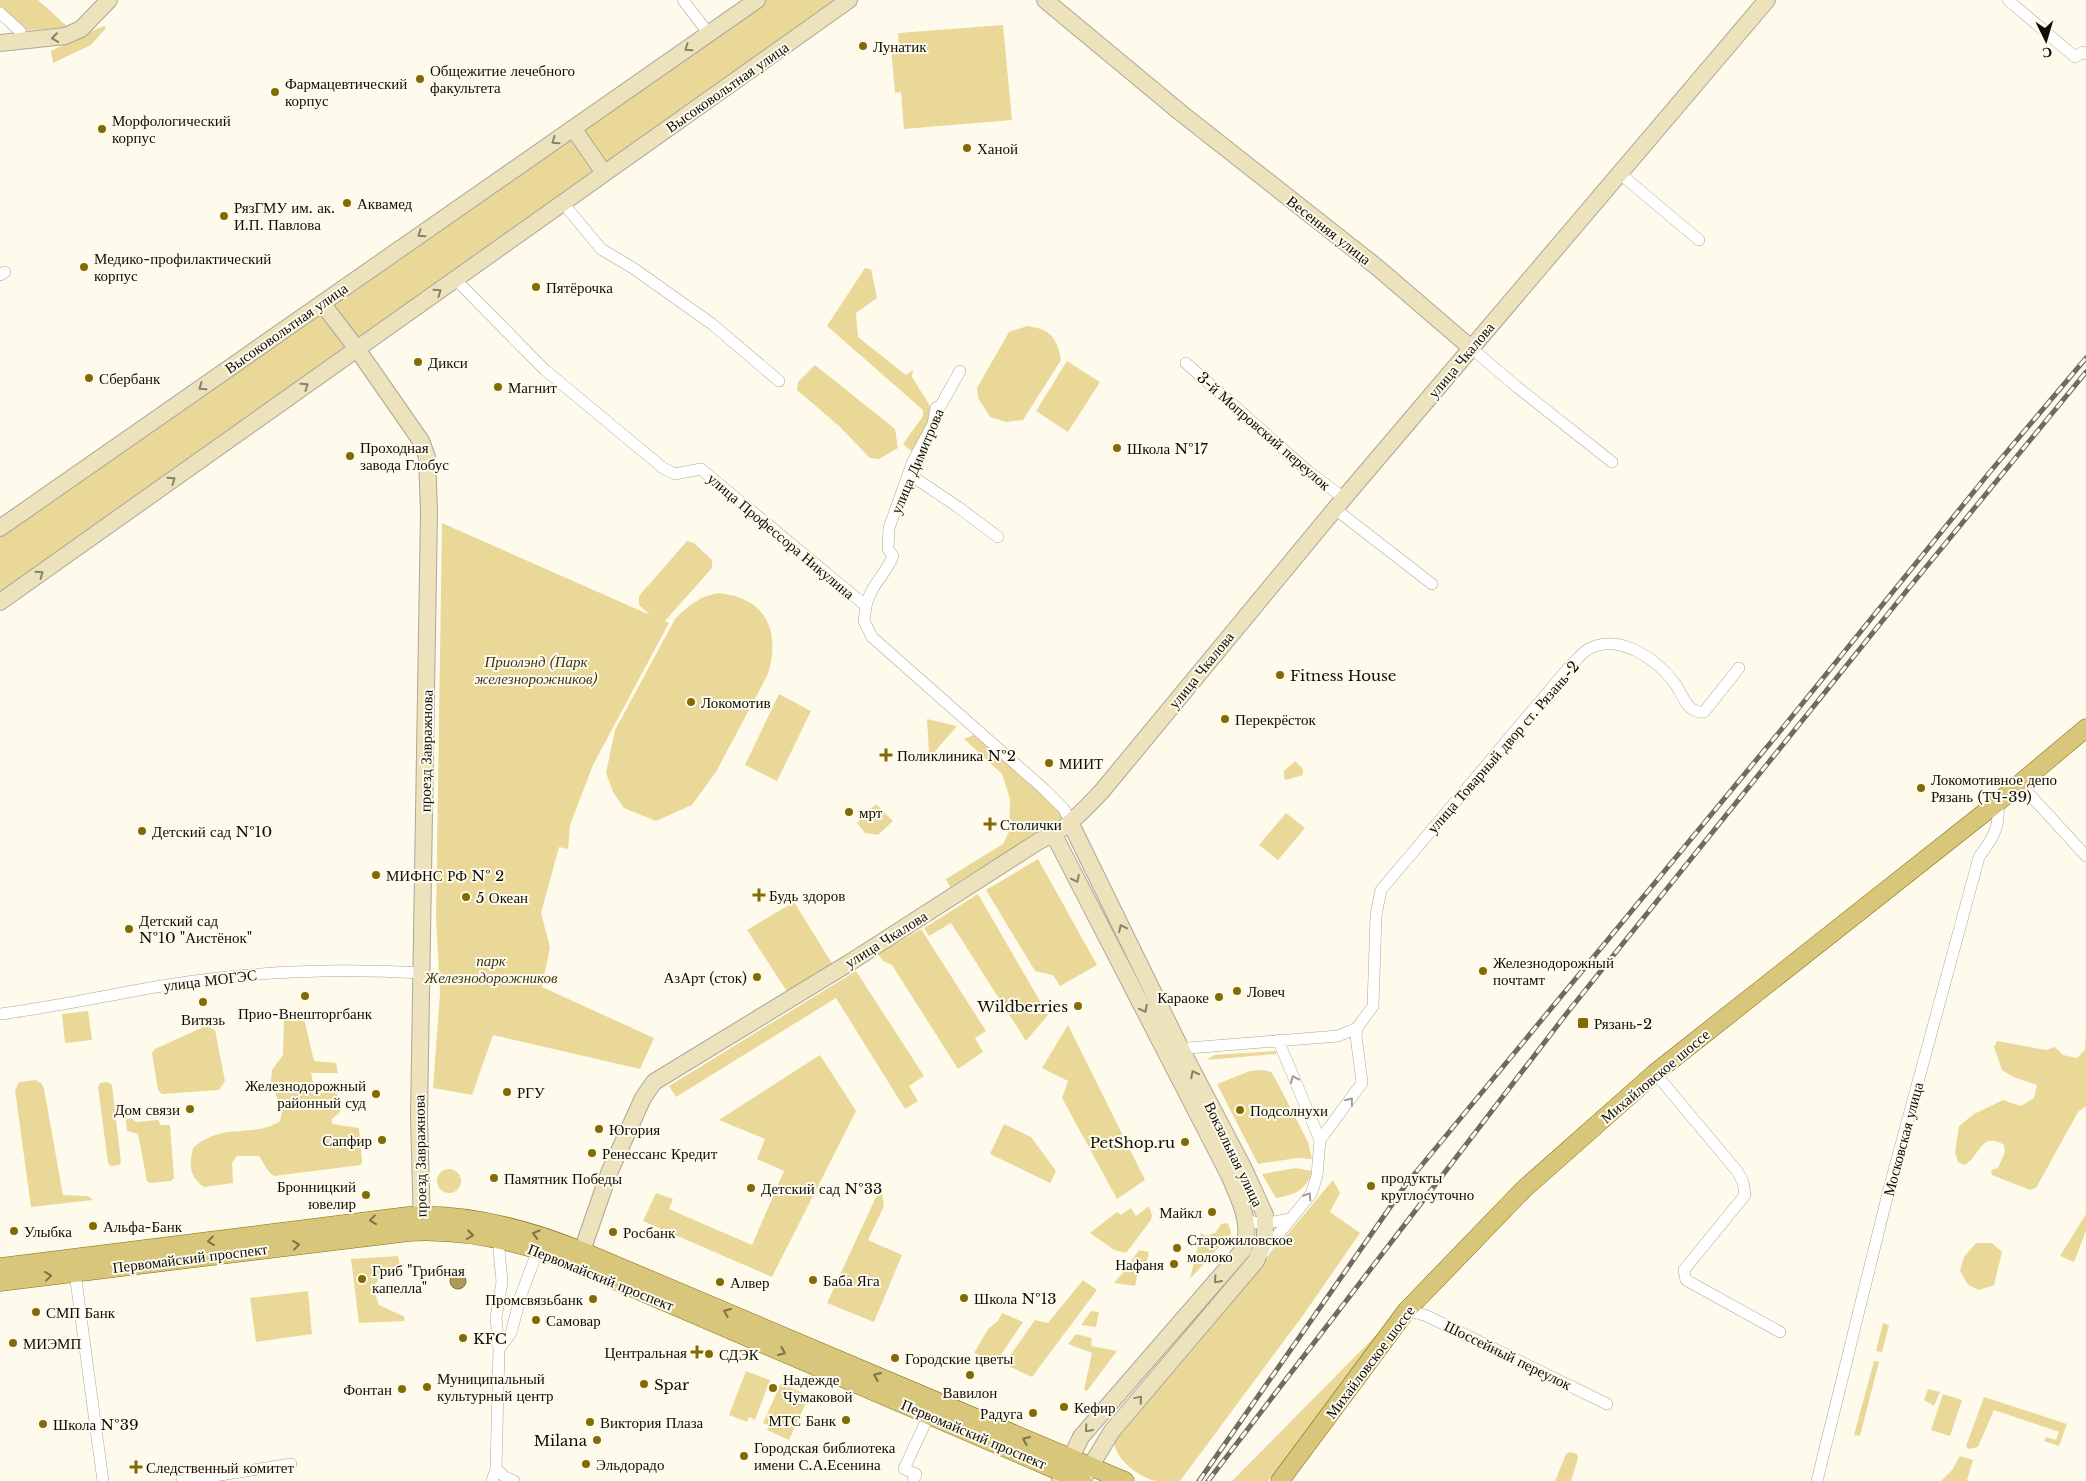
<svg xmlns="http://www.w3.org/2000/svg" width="2086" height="1481" viewBox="0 0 2086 1481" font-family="'Libre Baskerville',serif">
<rect width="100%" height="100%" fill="#fffbec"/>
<path fill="#ead899" d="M0,0H38L68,27L20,31L0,13Z
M763,0H840L606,164L600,162L582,125Z
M1003,25L1012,120L904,129L901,92L895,93L891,48L899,47L898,33Z
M104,26L106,28L91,45L53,63L51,51L77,37Z
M572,134L595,171L360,338L354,337L332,306Z
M865,268L871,269L877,298L856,313L858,337L906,375L913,370L912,377L934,412L915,454L903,444L923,416V410L827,326Z
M320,313C330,319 344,337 346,348L0,596V534Z
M1027,326C1050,329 1057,337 1061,360L1023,420L1006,422L990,417L978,398L977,388L1009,332Z
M1067,361L1100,382L1068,432L1036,411Z
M815,365L895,429L898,448L879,459L870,458L839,426L797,390L798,382Z
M442,523L650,615L639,605V596L687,541L694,543L712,560V568L665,621L669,623L593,765L570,825L568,849L559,847L541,913L550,947L542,987L654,1038L640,1069L493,1035L472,1095L433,1088L440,993L436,918Z
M719,593C766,598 781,631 768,674L716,772L692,805L656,821L624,808L613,792L606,773L615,730L675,619C689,605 700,596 719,593Z
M779,694L811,711L777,781L745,765Z
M927,719L957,726L931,756L929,753Z
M976,734L1058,804L1064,816L950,887L946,879L1003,844L1009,832L1010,799L1002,774L964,739Z
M1295,761L1303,769V775L1286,780L1284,778V771Z
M876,804L893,821L878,835L865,833L857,823Z
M1286,813L1305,828L1278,860L1259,845Z
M1038,859L1097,965L1060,986L1053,975L1035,971L986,890Z
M978,894L1048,1015L1026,1041L951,923L929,936L924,928Z
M794,902L833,965L788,993L747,930Z
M921,929L986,1031L975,1038L983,1052L958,1069L892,965L883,961L878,954Z
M856,971L924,1076L909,1086L918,1101L905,1109L836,998L676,1097L669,1086Z
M88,1011L92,1040L65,1043L62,1014Z
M290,1011L303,1014L314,1061L336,1063L338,1073H311L314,1089L318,1093H336L341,1100L340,1112L332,1119V1124L359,1128L362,1161L361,1165L274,1176C267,1172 264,1163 259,1156H237L232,1163L233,1183L204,1187C189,1177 189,1164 193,1148C223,1121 252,1139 280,1121L282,1112L271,1081L272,1070L283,1055L284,1018Z
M1068,1025L1145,1180L1117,1199L1062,1098L1068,1081L1042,1068Z
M206,1026L215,1030L225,1081L219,1090L162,1094L158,1090L152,1053L155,1049Z
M2086,1032V1106L2078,1112L2036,1188L2030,1190L1992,1175L1991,1170L1998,1168L2005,1152L2004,1145C1981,1131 1980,1156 1965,1165L1958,1162L1955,1152L1959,1126L1974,1114L2003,1100L2021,1106L2034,1098L2037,1085L2013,1077L2002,1070L1994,1047L1997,1041L2046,1050L2055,1047L2063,1055L2077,1058L2085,1050Z
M1276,1051V1054L1207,1060L1214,1055Z
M820,1055L856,1111L772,1277L643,1221L656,1193L673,1199L669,1209L752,1245L784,1171L757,1159L765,1139L719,1120Z
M1263,1070L1271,1072L1275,1078L1308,1142L1312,1159L1297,1158L1258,1164L1217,1084L1250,1071Z
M36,1080L42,1084L44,1089L63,1195L88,1196L93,1200L31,1207L15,1090L19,1082Z
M108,1082L112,1085L121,1162L119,1165L111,1166L108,1163L98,1087L100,1083Z
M131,1118L136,1122L158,1120L161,1125H170L174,1178L171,1181L150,1183L147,1181L138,1134L127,1131L126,1120Z
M1004,1124L1031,1137L1056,1171L1050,1183L990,1154Z
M1296,1168L1312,1171C1307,1190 1294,1195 1276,1198L1262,1174Z
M437 1181a12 12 0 1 1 24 0a12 12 0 1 1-24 0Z
M1333,1180L1340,1193L1330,1212L1360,1233L1304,1314L1180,1481C1173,1481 1164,1481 1157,1481C1140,1479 1114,1458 1114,1441Z
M881,1186L884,1206L868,1240L902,1255L874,1322L827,1303Z
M1149,1206L1152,1215L1151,1220L1126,1253L1114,1250L1090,1233L1117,1212L1121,1215L1131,1208L1136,1216Z
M2086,1214V1231L2074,1262L2060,1256Z
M1228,1223L1231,1232L1230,1235L1190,1279L1201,1233L1207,1236L1215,1233L1221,1224Z
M1976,1243H1992L2002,1252L1994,1285L1979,1290L1968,1285L1960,1271L1964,1257Z
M1139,1250L1149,1252L1146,1265L1131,1261Z
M398,1256L400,1266L378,1280L373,1288L379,1305L405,1317L404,1321L359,1323L351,1259Z
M1126,1269L1138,1272L1135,1286L1114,1283Z
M1083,1280L1097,1290L1032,1377L1004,1364L1035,1320L1048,1323Z
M308,1291L312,1334L256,1342L250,1298Z
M1408,1303L1268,1481H1232Z
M1091,1311L1099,1312L1096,1327L1081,1325Z
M1002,1313L1023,1322L996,1362L974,1353L988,1329L998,1321Z
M1883,1323L1889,1325L1882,1352L1876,1351Z
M1076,1334L1092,1338L1091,1346L1117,1351L1087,1391L1084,1390L1092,1353L1068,1344Z
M1874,1361L1879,1362L1860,1436L1854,1435Z
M746,1371L770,1380L755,1420L749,1417L747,1422L729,1415Z
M781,1383L809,1396L789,1440L767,1430L769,1426L763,1423Z
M1928,1389L1940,1392L1934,1406L1924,1400Z
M1943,1394L1962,1400L1950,1436L1931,1430Z
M1984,1397L2067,1424L2059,1446L2044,1441L2046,1437L2056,1440L2059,1432L1994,1410L1978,1447L1968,1449L1966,1446Z
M1570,1452L1577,1454L1578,1458L1571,1481H1555L1566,1454Z
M1960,1456L1973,1460L1967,1480L1969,1481H1941L1952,1470Z"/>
<path fill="#ae9b55" stroke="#7e703e" d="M450 1281a8 8 0 1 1 16 0a8 8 0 1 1-16 0Z"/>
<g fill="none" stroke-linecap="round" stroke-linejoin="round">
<defs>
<path id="street" d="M683,0L709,34
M2008,0L2075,57L2083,52L2086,54
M0,13L20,31L21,40
M1619,173L1699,240
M563,203L601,249L633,268L712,324L779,381
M0,275L5,272
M455,279L545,370L663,468L675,474L701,469L866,606L864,621L872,637L1045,790L1064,809L1071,824
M1471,348L1517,387L1612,462
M1186,363L1309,472L1344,498
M909,474L958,507L998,537
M1335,509L1432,584
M866,606C871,584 885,576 893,556L888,549L889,528L913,461L933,424L936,408L941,405L960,371
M2020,784L2086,856
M0,1014C57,1007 112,994 168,985C252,971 338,968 422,973
M1357,1028L1373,1006L1376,915L1381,890L1570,666C1576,661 1581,654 1587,650C1619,631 1658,660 1676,685C1683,696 1688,714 1704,712L1739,668
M1176,1049L1338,1036L1357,1028L1356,1036L1362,1083L1320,1140
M1655,1073L1737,1171L1743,1182L1745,1195L1684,1270L1686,1280L1780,1332
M1247,1220L1261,1224L1291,1219
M1264,1252L1311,1194L1317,1176L1320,1140L1278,1040
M75,1273L103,1481
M1407,1310L1427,1316L1607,1404
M499,1349L511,1333L521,1295L538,1250
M496,1469L505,1477L514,1481
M182,1481L291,1464
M492,1481L496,1469L499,1349L496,1318L502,1282L498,1239
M913,1481L916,1474L904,1469L929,1415
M1817,1481L1889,1189L1979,857C1994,837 2000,827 1998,802"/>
<path id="secondary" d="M1045,0L1181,113L1378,268L1471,348
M0,43L65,36L81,29L109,0
M573,128L604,173
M322,303L357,349L421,441L427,457L429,511L419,1117L422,1228
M0,528L757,0
M0,602L849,0
M1071,824L1180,1047L1244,1169L1265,1215V1239L1256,1261L1112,1431L1084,1477
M1054,835L1229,1175C1239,1199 1253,1223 1243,1250L1081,1437L1060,1481
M582,1251L609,1173L643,1098L654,1082L849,963L1039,841C1066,830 1082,812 1102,791L1344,498L1767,0"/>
<path id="primary" d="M0,1267L408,1216C467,1212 527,1229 582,1251L1125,1481
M0,1282L409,1232C467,1229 523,1242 577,1264L1082,1481
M1280,1481L1407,1310L1524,1189L1655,1073L1998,802L2086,728"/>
</defs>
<use href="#street" stroke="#aba79a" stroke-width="12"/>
<use href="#secondary" stroke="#aba79a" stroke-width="18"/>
<use href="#primary" stroke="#806d18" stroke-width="19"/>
<use href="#street" stroke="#fff" stroke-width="11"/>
<use href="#secondary" stroke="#ece2bc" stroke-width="16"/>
<use href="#primary" stroke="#d8c67a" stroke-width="18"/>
<defs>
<path id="rail" d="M1199,1481L1407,1183L1781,730L1989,473L2086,358
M1208,1481L1567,1013L1904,594L2086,372"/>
</defs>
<use href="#rail" stroke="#6d6b62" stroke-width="5"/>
<use href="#rail" stroke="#fffbec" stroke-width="3" stroke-dasharray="9" stroke-linecap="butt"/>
</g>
<defs><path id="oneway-chevron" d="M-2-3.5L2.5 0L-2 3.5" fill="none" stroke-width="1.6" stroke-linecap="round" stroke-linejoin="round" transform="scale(1.25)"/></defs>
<g stroke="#88826b">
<use href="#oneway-chevron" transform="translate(55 38) rotate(172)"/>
<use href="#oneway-chevron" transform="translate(688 48) rotate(145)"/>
<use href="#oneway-chevron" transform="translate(555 141) rotate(145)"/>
<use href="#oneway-chevron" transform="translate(421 234) rotate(145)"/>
<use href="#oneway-chevron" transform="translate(438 292) rotate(-35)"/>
<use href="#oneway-chevron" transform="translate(305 386) rotate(-35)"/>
<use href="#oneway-chevron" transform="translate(202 387) rotate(145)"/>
<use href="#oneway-chevron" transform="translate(172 480) rotate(-35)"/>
<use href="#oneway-chevron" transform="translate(40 574) rotate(-35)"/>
<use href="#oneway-chevron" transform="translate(1076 879) rotate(64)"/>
<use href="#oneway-chevron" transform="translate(1122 928) rotate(-116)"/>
<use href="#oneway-chevron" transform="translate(1144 1009) rotate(63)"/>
<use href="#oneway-chevron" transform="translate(1194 1074) rotate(-117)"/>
<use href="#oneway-chevron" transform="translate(1217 1280) rotate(131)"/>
<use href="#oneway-chevron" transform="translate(1139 1399) rotate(-50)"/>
<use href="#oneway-chevron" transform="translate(1088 1429) rotate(131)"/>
</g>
<g stroke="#9f9e9c">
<use href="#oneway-chevron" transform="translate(1294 1079) rotate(-113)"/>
<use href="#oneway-chevron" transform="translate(1350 1101) rotate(-52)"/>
<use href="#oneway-chevron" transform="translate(1308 1196) rotate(-57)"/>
</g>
<g stroke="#7d7347">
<use href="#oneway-chevron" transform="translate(373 1220) rotate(173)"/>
<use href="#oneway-chevron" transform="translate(536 1234) rotate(-163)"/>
<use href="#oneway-chevron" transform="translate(470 1235) rotate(8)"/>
<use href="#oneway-chevron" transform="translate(211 1241) rotate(173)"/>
<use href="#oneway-chevron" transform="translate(296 1245) rotate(-7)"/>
<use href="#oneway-chevron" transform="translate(48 1276) rotate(-7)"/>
<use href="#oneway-chevron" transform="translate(727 1312) rotate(-157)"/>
<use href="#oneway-chevron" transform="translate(782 1352) rotate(23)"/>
<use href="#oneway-chevron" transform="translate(877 1376) rotate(-157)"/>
<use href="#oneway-chevron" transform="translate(1026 1440) rotate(-157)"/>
</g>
<g fill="#826b05" stroke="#fffbec" stroke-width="2">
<circle cx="863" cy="46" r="5"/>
<circle cx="420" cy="79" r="5"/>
<circle cx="275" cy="92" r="5"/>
<circle cx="102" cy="129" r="5"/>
<circle cx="967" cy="148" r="5"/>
<circle cx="347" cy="203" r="5"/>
<circle cx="224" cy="216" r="5"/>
<circle cx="84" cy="267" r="5"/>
<circle cx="536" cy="287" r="5"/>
<circle cx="418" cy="362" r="5"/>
<circle cx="89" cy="378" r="5"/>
<circle cx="498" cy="387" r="5"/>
<circle cx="1117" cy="448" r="5"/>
<circle cx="350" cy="456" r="5"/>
<circle cx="1280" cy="675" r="5"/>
<circle cx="691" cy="702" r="5"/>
<circle cx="1225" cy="719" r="5"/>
<path d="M883.5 747.5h5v5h5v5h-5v5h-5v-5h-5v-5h5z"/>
<circle cx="1049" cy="763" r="5"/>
<circle cx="1921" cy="788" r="5"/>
<circle cx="849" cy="812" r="5"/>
<path d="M987.5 816.5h5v5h5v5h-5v5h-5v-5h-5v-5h5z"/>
<circle cx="142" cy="831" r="5"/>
<circle cx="376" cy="875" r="5"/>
<path d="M756.5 887.5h5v5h5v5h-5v5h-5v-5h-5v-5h5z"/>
<circle cx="466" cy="897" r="5"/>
<circle cx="129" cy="929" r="5"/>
<circle cx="1483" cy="971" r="5"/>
<circle cx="757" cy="977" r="5"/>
<circle cx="1237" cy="991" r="5"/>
<circle cx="305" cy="996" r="5"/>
<circle cx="1219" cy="997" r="5"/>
<circle cx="203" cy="1002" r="5"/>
<circle cx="1078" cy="1006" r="5"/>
<rect x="1577" y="1017" width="12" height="12" rx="2.5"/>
<circle cx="507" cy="1092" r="5"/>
<circle cx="376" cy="1094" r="5"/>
<circle cx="190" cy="1109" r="5"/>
<circle cx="1240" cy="1110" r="5"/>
<circle cx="599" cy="1129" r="5"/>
<circle cx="382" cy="1140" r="5"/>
<circle cx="1185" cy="1142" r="5"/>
<circle cx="592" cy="1153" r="5"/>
<circle cx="494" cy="1178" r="5"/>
<circle cx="1371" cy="1186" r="5"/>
<circle cx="751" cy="1188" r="5"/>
<circle cx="366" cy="1195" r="5"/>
<circle cx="1212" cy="1212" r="5"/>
<circle cx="93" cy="1226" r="5"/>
<circle cx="14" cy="1231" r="5"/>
<circle cx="613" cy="1232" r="5"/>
<circle cx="1177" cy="1248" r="5"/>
<circle cx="1174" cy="1264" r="5"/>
<circle cx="362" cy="1279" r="5"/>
<circle cx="813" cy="1280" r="5"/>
<circle cx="720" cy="1282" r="5"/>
<circle cx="964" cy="1298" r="5"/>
<circle cx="593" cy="1299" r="5"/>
<circle cx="36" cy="1312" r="5"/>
<circle cx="536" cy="1320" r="5"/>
<circle cx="463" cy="1338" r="5"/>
<circle cx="13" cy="1343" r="5"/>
<path d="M694.5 1344.5h5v5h5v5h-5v5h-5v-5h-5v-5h5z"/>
<circle cx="709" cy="1354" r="5"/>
<circle cx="895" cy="1358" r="5"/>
<circle cx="970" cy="1375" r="5"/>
<circle cx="644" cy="1384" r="5"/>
<circle cx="427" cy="1387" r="5"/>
<circle cx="773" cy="1388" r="5"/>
<circle cx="402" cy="1389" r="5"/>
<circle cx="1064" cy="1407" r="5"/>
<circle cx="1033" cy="1413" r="5"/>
<circle cx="846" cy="1420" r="5"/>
<circle cx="590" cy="1422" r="5"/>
<circle cx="43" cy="1424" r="5"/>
<circle cx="597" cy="1440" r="5"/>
<circle cx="744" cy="1456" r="5"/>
<circle cx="586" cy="1464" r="5"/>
<path d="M133.5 1459.5h5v5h5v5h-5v5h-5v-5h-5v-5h5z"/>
</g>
<g text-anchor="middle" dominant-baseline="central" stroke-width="4" stroke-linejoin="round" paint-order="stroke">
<g font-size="15" fill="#0e0d08" stroke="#fffbec" text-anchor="start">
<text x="873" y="46">Лунатик</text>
<text x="430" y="70">Общежитие лечебного<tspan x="430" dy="17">факультета</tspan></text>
<text x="285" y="83">Фармацевтический<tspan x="285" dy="17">корпус</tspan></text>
<text x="112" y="120">Морфологический<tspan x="112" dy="17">корпус</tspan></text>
<text x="977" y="148">Ханой</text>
<text x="357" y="203">Аквамед</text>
<text x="234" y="207">РязГМУ им. ак.<tspan x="234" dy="17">И.П. Павлова</tspan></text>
<text x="94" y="258">Медико-профилактический<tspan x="94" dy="17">корпус</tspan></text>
<text x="546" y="287">Пятёрочка</text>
<text x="428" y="362">Дикси</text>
<text x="99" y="378">Сбербанк</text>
<text x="508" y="387">Магнит</text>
<text x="360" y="447">Проходная<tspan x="360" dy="17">завода Глобус</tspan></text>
<text x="1127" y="448">Школа №17</text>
<text x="1290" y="675">Fitness House</text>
<text x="701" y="702">Локомотив</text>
<text x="1235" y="719">Перекрёсток</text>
<text x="897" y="755">Поликлиника №2</text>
<text x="1059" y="763">МИИТ</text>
<text x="1931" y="779">Локомотивное депо<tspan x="1931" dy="17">Рязань (ТЧ-39)</tspan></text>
<text x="859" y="812">мрт</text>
<text x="1000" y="824">Столички</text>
<text x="152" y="831">Детский сад №10</text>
<text x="386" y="875">МИФНС РФ № 2</text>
<text x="769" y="895">Будь здоров</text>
<text x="476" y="897">5 Океан</text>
<text x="139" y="920">Детский сад<tspan x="139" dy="17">№10 "Аистёнок"</tspan></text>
<text x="1493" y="962">Железнодорожный<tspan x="1493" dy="17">почтамт</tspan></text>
<text x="747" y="977" text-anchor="end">АзАрт (сток)</text>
<text x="1247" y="991">Ловеч</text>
<text x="1209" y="997" text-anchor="end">Караоке</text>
<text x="1068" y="1006" text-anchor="end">Wildberries</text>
<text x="305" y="1013" text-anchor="middle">Прио-Внешторгбанк</text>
<text x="203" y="1019" text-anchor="middle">Витязь</text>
<text x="1594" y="1023">Рязань-2</text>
<text x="366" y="1085" text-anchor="end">Железнодорожный<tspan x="366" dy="17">районный суд</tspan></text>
<text x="517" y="1092">РГУ</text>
<text x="180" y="1109" text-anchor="end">Дом связи</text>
<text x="1250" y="1110">Подсолнухи</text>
<text x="609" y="1129">Югория</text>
<text x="372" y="1140" text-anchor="end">Сапфир</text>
<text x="1175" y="1142" text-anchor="end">PetShop.ru</text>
<text x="602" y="1153">Ренессанс Кредит</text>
<text x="1381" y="1177">продукты<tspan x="1381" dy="17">круглосуточно</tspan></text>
<text x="504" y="1178">Памятник Победы</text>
<text x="356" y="1186" text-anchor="end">Бронницкий<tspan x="356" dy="17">ювелир</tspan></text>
<text x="761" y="1188">Детский сад №33</text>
<text x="1202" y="1212" text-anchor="end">Майкл</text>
<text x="103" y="1226">Альфа-Банк</text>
<text x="24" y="1231">Улыбка</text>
<text x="623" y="1232">Росбанк</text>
<text x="1187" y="1239">Старожиловское<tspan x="1187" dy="17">молоко</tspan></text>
<text x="1164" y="1264" text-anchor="end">Нафаня</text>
<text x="372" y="1270">Гриб "Грибная<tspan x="372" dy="17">капелла"</tspan></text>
<text x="823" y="1280">Баба Яга</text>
<text x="730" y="1282">Алвер</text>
<text x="974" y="1298">Школа №13</text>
<text x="583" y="1299" text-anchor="end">Промсвязьбанк</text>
<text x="46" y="1312">СМП Банк</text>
<text x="546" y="1320">Самовар</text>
<text x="473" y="1338">KFC</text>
<text x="23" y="1343">МИЭМП</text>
<text x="687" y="1352" text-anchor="end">Центральная</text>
<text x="719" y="1354">СДЭК</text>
<text x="905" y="1358">Городские цветы</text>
<text x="437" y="1378">Муниципальный<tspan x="437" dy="17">культурный центр</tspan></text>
<text x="783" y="1379">Надежде<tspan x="783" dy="17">Чумаковой</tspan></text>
<text x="654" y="1384">Spar</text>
<text x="392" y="1389" text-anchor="end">Фонтан</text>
<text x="970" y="1392" text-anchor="middle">Вавилон</text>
<text x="1074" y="1407">Кефир</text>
<text x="1023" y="1413" text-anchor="end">Радуга</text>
<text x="836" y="1420" text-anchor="end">МТС Банк</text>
<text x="600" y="1422">Виктория Плаза</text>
<text x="53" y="1424">Школа №39</text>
<text x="587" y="1440" text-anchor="end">Milana</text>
<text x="754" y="1447">Городская библиотека<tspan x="754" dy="17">имени С.А.Есенина</tspan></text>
<text x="596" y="1464">Эльдорадо</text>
<text x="146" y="1467">Следственный комитет</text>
</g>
<g font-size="15" fill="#0e0d08" stroke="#fffbec">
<text transform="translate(727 87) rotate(-35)">Высоковольтная улица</text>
<text transform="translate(1329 230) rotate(38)">Весенняя улица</text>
<text transform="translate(286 328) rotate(-35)">Высоковольтная улица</text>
<text transform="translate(1461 360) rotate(-50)">улица Чкалова</text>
<text transform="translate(1264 431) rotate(41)">3-й Мопровский переулок</text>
<text transform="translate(917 461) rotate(-67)">улица Димитрова</text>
<text transform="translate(781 536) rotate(40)">улица Профессора Никулина</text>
<text transform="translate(1201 670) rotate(-51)">улица Чкалова</text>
<text transform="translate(1503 747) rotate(-49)">улица Товарный двор ст. Рязань-2</text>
<text transform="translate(426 751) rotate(-89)">проезд Завражнова</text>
<text transform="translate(886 939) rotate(-32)">улица Чкалова</text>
<text transform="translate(210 980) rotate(-7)">улица МОГЭС</text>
<text transform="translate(1655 1076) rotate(-40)">Михайловское шоссе</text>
<text transform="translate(1903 1139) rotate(-75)">Московская улица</text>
<text transform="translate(1234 1154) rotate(64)">Вокзальная улица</text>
<text transform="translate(420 1156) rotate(-91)">проезд Завражнова</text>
<text transform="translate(190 1258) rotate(-7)">Первомайский проспект</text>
<text transform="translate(601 1277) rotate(22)">Первомайский проспект</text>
<text transform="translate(1508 1355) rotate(26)">Шоссейный переулок</text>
<text transform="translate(1370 1362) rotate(-53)">Михайловское шоссе</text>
<text transform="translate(974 1434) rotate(23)">Первомайский проспект</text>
</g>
<g font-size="15" font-style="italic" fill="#3f3617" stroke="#fffbec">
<text x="536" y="661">Приолэнд (Парк<tspan x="536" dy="17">железнорожников)</tspan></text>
<text x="491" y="960">парк<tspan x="491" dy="17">Железнодорожников</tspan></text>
</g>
</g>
<g transform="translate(2046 40) rotate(175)" stroke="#fffbec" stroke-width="4" paint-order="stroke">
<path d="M0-4L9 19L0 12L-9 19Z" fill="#0e0d08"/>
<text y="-8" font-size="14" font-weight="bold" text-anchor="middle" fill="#0e0d08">С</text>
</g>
</svg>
